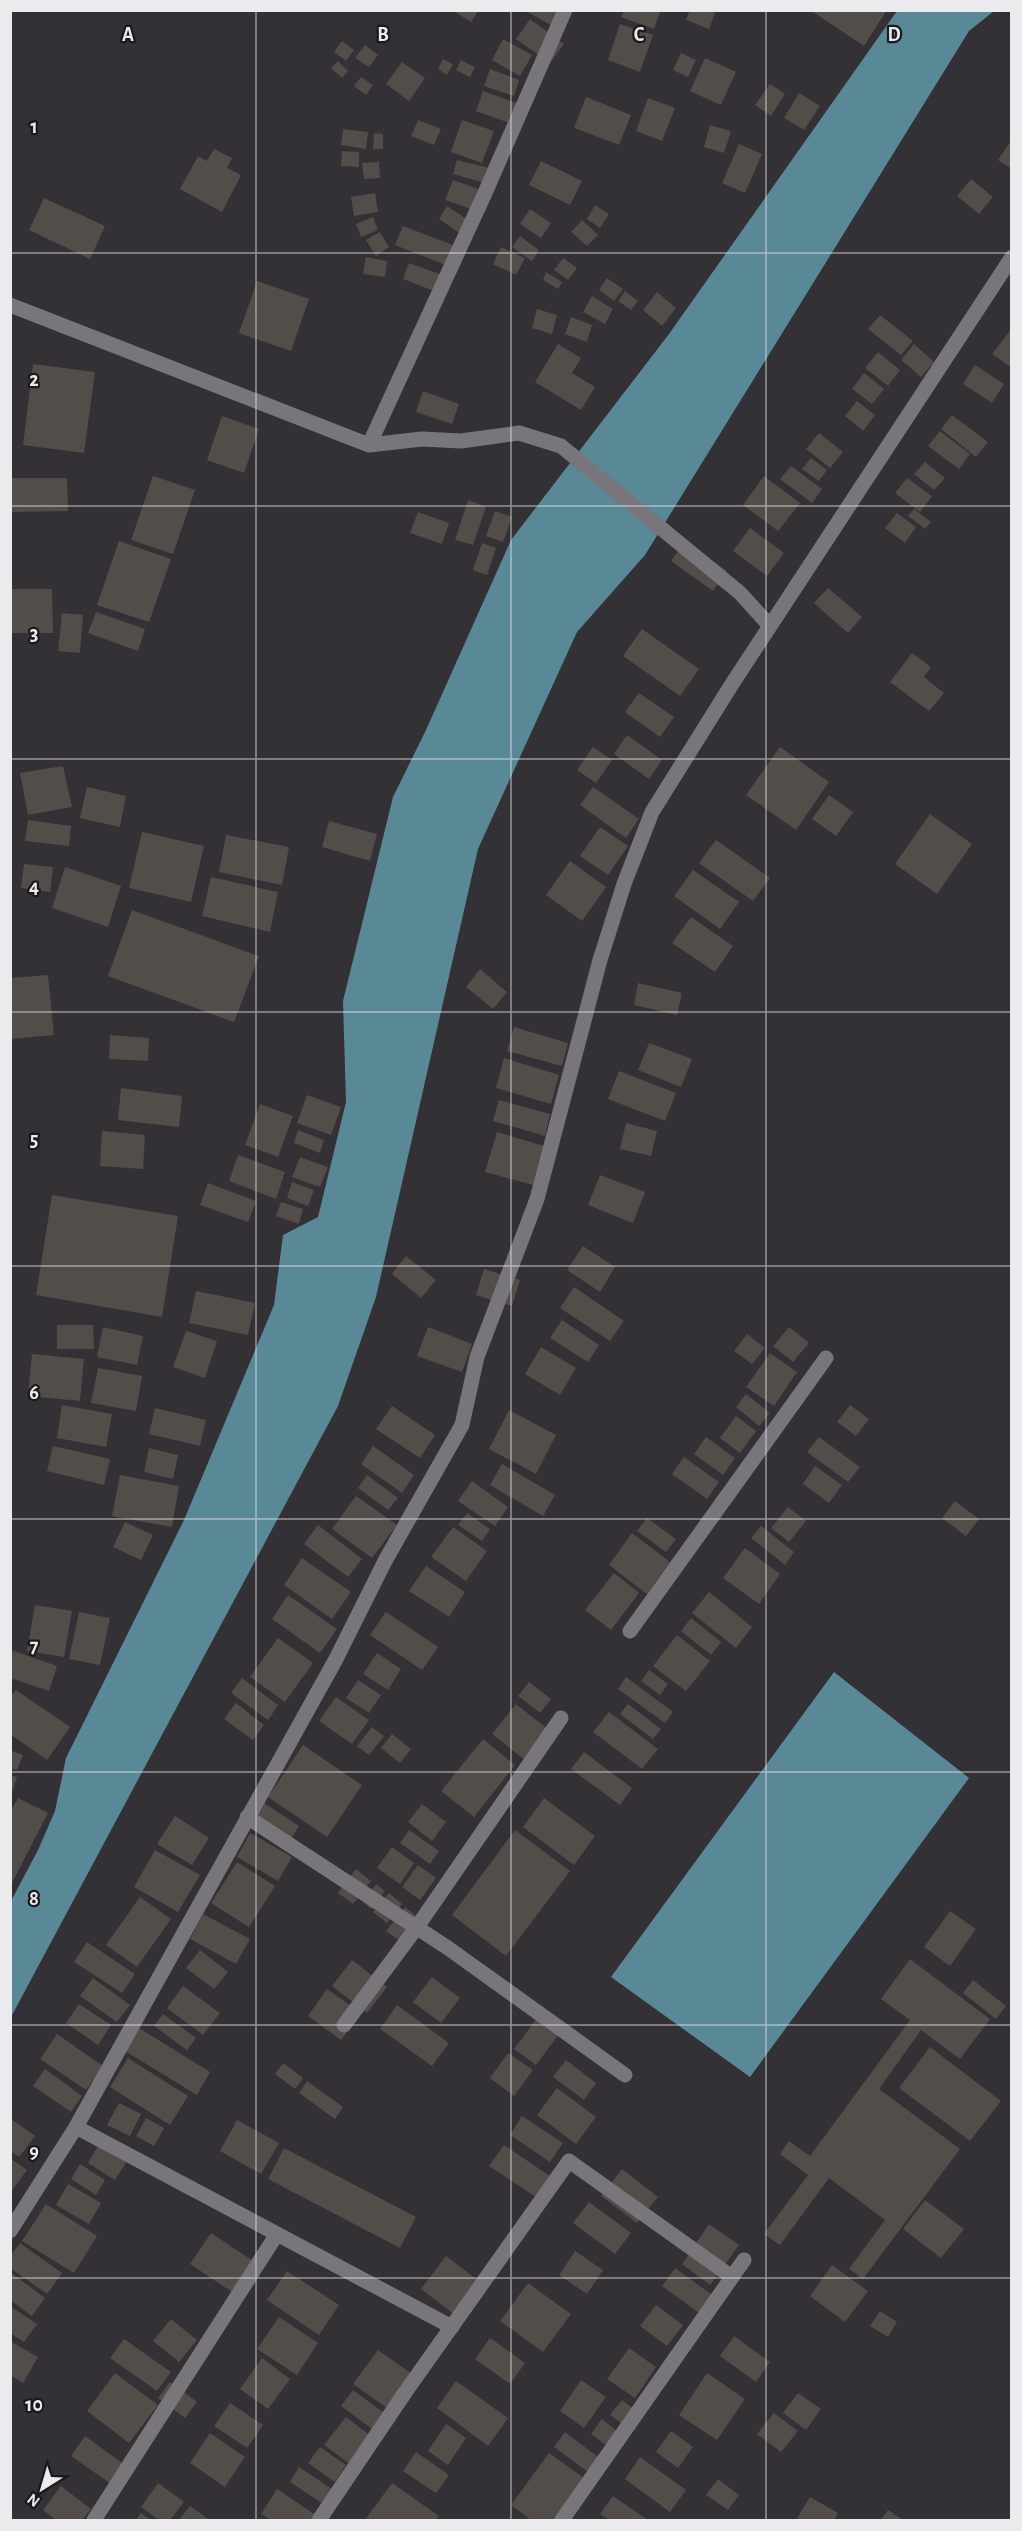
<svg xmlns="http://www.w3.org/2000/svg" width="1022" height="2531" viewBox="0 0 1022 2531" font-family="'Alegreya Sans',sans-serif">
<rect width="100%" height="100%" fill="#333036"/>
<path fill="#598997" d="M897,11H994L969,31L645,555L577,632L478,849L376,1297L338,1406L11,2017V1901L38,1850L55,1811L66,1758L184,1520L274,1305L283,1235L318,1217L346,1102L343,1001L393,797L426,730L511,540L669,334Z
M834,1672L969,1778L750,2077L611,1977Z"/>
<path fill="#524d49" d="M452,10H479L471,22Z
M524,10H565L556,28Z
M624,10H656L660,12L654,29L621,17Z
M690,10H716L709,29L686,20Z
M810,10H887L864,46Z
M530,19L564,44L550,63L516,39Z
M620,24L653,35L640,72L608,60Z
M503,39L532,55L520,76L492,60Z
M342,41L354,50L346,61L334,52Z
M365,45L378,55L369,67L355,58Z
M681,53L696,60L688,77L673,70Z
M705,58L736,72L721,105L690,91Z
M443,59L453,64L447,75L438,69Z
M461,60L475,67L470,77L456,70Z
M338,61L348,71L342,78L331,68Z
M402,62L425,78L409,101L386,84Z
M490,69L519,80L514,96L484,86Z
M361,77L373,85L366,95L354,86Z
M770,84L785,94L771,116L755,105Z
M483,91L519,104L512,124L476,111Z
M799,93L820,106L804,130L784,118Z
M586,97L631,115L619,145L574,128Z
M648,98L675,108L662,141L636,131Z
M418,120L441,129L434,145L411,136Z
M462,120L494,131L482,163L451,152Z
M710,125L731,131L724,153L704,147Z
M343,129L368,132L366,149L341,145Z
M374,133L383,134V149H373Z
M1010,142H1012V169L998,160Z
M739,144L762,154L745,193L722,183Z
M214,149L232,158L227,168L241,175L222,212L180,189L198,156L207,161Z
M342,151L359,152V167L341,166Z
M457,160L489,168L485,183L453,174Z
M541,161L582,181L570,205L529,185Z
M379,162L380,178L364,179L362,163Z
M971,179L993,197L979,214L957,196Z
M453,180L481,190L474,210L445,200Z
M375,193L378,212L354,216L351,197Z
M44,198L105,226L90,259L29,230Z
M595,205L609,214L600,228L587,219Z
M447,206L470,221L461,234L439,219Z
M530,209L551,223L541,238L520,224Z
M373,217L378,230L361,237L356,224Z
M582,220L598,235L587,246L571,232Z
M403,226L466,250L458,270L395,245Z
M380,232L389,247L376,256L366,240Z
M520,236L539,250L532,261L512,247Z
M501,247L525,258L516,275L493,264Z
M366,257L387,261L385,277L363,274Z
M563,258L577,268L568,280L554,270Z
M409,263L448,277L442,294L403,279Z
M546,272L562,282L558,289L543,280Z
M607,278L623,289L614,301L599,290Z
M257,281L309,299L291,351L239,333Z
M625,291L638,301L631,310L618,301Z
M657,292L676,308L662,326L643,310Z
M592,296L613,309L605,324L583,312Z
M537,309L557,315L552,334L532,328Z
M880,315L913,341L901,355L868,329Z
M571,317L592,325L587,342L565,334Z
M1012,328V368L992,354Z
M558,344L581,358L572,373L595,387L581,410L535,382Z
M914,344L934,362L921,377L901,360Z
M878,352L900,370L888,386L865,368Z
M33,364L95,372L84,453L23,445Z
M975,365L1004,384L992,403L963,384Z
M864,373L884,389L872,404L852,389Z
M423,391L459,404L452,424L416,412Z
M857,401L875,415L863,431L845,416Z
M952,415L988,442L976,457L941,429Z
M222,416L259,429L244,473L207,460Z
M940,431L970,454L959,469L928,446Z
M819,433L843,452L830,468L806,449Z
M811,458L827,470L819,481L802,469Z
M925,462L945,478L934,490L914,474Z
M791,466L822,489L812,503L780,479Z
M153,476L195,490L173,554L131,540Z
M764,476L800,503L778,531L743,505Z
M11,478H67L68,511L12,512Z
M907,478L932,496L920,512L895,493Z
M468,500L486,507L473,545L455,540Z
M914,509L931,522L925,529L908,516Z
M495,511L512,517L503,542L486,536Z
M418,512L449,523L442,544L410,533Z
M897,513L916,527L905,543L885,528Z
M750,528L784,553L767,576L733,551Z
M119,541L171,559L149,622L97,605Z
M685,541L727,571L713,591L671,561Z
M482,543L496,548L487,575L473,570Z
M828,588L862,617L848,633L814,603Z
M10,589H52L53,633H10Z
M96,612L145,629L138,651L88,633Z
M62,613L83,615L80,653L58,651Z
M642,629L699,669L680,696L623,656Z
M912,653L931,667L924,677L944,693L929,711L890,682Z
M639,693L674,717L660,737L625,712Z
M627,735L662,760L649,779L614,754Z
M593,747L612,760L596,783L577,770Z
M780,747L829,782L796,830L746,795Z
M63,766L72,807L28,815L20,773Z
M87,787L126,796L120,827L80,818Z
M593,787L639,819L626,838L580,805Z
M829,795L853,812L836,836L812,819Z
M930,814L972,844L937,894L895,864Z
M28,820L71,826L69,846L25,841Z
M329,821L377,834L370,861L322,847Z
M600,827L628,846L608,875L580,856Z
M142,832L204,846L191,902L129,888Z
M226,835L289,847L282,885L219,872Z
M716,840L770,878L753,901L699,863Z
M570,861L606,887L582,921L546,895Z
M24,864L53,867L50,892L21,888Z
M65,867L121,886L108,927L52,908Z
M693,870L739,902L720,929L674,896Z
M211,877L278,892L270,932L202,916Z
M132,910L259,956L234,1022L108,976Z
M691,917L733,946L715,972L672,943Z
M480,969L507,992L493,1009L466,987Z
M48,975L54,1035L10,1039V978Z
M638,983L682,993L677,1015L634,1005Z
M514,1027L568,1043L562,1066L507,1051Z
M110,1035L149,1038L148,1061L109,1059Z
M649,1043L692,1059L681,1087L638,1070Z
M504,1058L559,1075L551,1104L496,1088Z
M619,1071L676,1093L665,1121L608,1099Z
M121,1088L182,1096L179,1127L118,1120Z
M307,1095L341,1107L331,1135L297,1123Z
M499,1100L550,1114L545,1136L493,1121Z
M260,1104L293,1116L278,1157L245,1145Z
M626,1123L657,1131L651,1156L620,1149Z
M298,1130L324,1140L320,1153L294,1143Z
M102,1131L145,1135L143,1169L100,1166Z
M497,1132L544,1146L533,1185L485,1172Z
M238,1155L285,1172L276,1199L229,1181Z
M300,1157L328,1167L320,1187L292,1177Z
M600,1175L645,1192L633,1223L588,1205Z
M292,1182L314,1190L308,1206L287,1198Z
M208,1183L256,1201L248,1222L200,1205Z
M52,1195L178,1216L162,1317L36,1295Z
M281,1202L303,1209L299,1224L276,1216Z
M583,1246L615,1267L600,1292L567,1270Z
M406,1256L436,1280L421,1298L392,1274Z
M484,1269L520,1280L512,1306L476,1295Z
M574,1287L624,1321L610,1341L560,1308Z
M196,1291L255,1303L248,1335L189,1323Z
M562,1320L599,1345L588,1362L550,1338Z
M57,1325H93L94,1349H57Z
M103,1327L143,1336L137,1365L97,1357Z
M428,1327L472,1344L462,1372L417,1356Z
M789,1327L809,1343L793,1362L773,1346Z
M186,1331L217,1341L205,1378L173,1367Z
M747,1334L765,1348L752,1364L734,1351Z
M541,1347L576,1368L560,1395L525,1374Z
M770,1353L797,1372L774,1406L746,1387Z
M32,1354L84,1359L80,1401L28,1396Z
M98,1368L142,1376L136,1411L91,1403Z
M746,1394L770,1413L759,1426L736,1407Z
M62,1405L112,1414L106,1447L57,1438Z
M850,1405L869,1419L856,1436L837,1422Z
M392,1406L435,1435L420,1458L376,1429Z
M155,1408L206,1420L200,1446L149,1434Z
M509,1410L556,1435L536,1474L489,1449Z
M736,1416L756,1431L740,1453L720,1438Z
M706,1437L735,1458L723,1475L694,1454Z
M819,1437L860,1467L848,1482L807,1452Z
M53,1446L110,1459L104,1485L47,1471Z
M373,1446L414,1475L402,1493L361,1464Z
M149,1448L178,1455L173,1479L144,1472Z
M684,1457L719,1482L707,1499L672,1474Z
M502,1464L555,1495L543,1516L490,1485Z
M815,1466L842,1485L829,1503L803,1484Z
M120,1475L179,1486L172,1527L112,1516Z
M367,1475L398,1498L388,1510L358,1488Z
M472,1481L508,1507L495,1526L458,1501Z
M356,1496L397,1525L372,1558L332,1529Z
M955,1501L979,1519L966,1536L942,1518Z
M788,1507L806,1521L789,1542L771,1528Z
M467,1513L490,1529L482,1541L458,1525Z
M647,1518L676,1539L666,1552L637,1531Z
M125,1522L153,1535L141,1560L113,1547Z
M318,1525L362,1559L348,1577L304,1544Z
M761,1526L794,1552L785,1565L751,1538Z
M453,1527L487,1551L466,1581L431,1557Z
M632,1533L670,1562L647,1594L609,1565Z
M745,1548L780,1574L759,1604L723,1578Z
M302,1558L351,1592L332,1619L284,1585Z
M426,1566L465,1592L449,1617L409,1591Z
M614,1573L639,1593L611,1630L585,1610Z
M709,1592L752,1627L736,1648L692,1613Z
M288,1595L337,1629L320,1653L272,1619Z
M35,1605L72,1611L64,1657L27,1651Z
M79,1612L110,1618L100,1665L69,1659Z
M386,1612L438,1647L422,1670L370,1635Z
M691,1618L721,1642L711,1655L681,1631Z
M677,1635L710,1661L686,1691L653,1666Z
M278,1638L313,1663L285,1702L250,1677Z
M11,1650L57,1666L49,1691L10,1678Z
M377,1653L401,1669L388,1690L363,1674Z
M649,1670L668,1684L660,1695L641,1681Z
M626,1677L673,1712L665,1723L618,1689Z
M242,1678L278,1705L268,1720L231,1693Z
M358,1680L381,1695L369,1713L346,1698Z
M529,1682L551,1699L540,1713L518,1696Z
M16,1690L70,1727L47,1760L10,1734V1697Z
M336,1697L369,1720L352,1744L319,1721Z
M236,1703L264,1725L253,1740L224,1719Z
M516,1704L555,1735L531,1765L492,1734Z
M628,1704L661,1729L653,1739L620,1714Z
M609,1712L658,1749L642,1769L593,1732Z
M372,1727L384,1736L369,1755L357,1746Z
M392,1734L411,1749L400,1763L381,1748Z
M483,1739L515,1765L474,1817L441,1791Z
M303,1745L362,1785L327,1837L268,1797Z
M10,1750L23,1755L17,1770L10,1768Z
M584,1752L632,1788L620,1805L571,1769Z
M10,1775L17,1777L11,1796H10Z
M18,1798L48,1813L10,1887V1812Z
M544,1798L595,1836L574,1865L523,1827Z
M264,1803L299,1826L285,1848L250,1825Z
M422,1804L446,1822L432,1841L408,1822Z
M175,1816L209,1838L192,1865L157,1844Z
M409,1830L439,1851L430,1864L400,1843Z
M515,1830L570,1871L506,1956L452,1915Z
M250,1833L292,1857L278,1881L237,1857Z
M392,1847L414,1863L400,1884L377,1868Z
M155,1850L200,1875L178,1912L134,1887Z
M237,1862L275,1886L249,1927L211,1903Z
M418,1865L436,1878L420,1900L402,1887Z
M356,1869L371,1881L353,1904L338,1893Z
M376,1884L385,1891L371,1909L363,1902Z
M389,1893L402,1904L387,1923L373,1912Z
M140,1897L171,1919L137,1967L106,1945Z
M405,1907L420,1919L401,1942L386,1931Z
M950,1911L976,1929L950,1966L924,1947Z
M203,1914L250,1939L236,1964L190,1939Z
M87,1942L135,1974L122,1993L74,1962Z
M200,1950L228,1972L214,1989L186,1968Z
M910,1959L990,2019L960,2059L921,2030L879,2089L960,2149L863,2279L849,2269L885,2220L829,2178L780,2245L764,2234L808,2175L780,2154L789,2141L810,2156L910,2020L881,1999Z
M352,1960L387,1987L367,2013L332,1986Z
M432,1977L460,1998L441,2023L413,2002Z
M93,1978L130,2005L117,2022L80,1996Z
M973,1980L1006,2006L996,2019L963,1993Z
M183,1986L220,2013L203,2035L167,2008Z
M327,1989L361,2013L341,2040L308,2016Z
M79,2004L111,2025L98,2045L66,2023Z
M397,2005L449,2043L432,2066L380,2029Z
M163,2014L196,2038L187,2050L154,2026Z
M540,2014L562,2030L536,2065L514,2049Z
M139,2028L210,2072L197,2095L125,2051Z
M57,2034L103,2066L86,2090L40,2059Z
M930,2047L1001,2101L970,2141L899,2088Z
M508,2053L533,2070L514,2096L490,2078Z
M128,2058L188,2096L170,2125L110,2087Z
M566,2060L596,2083L584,2100L553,2077Z
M283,2063L303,2078L295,2089L275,2074Z
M45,2069L82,2096L71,2112L33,2086Z
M307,2081L343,2107L335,2119L299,2093Z
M557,2088L596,2117L576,2144L537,2115Z
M119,2103L141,2114L130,2136L107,2125Z
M522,2116L563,2143L550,2162L510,2135Z
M10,2118L35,2136L19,2157L10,2151Z
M146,2118L164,2128L154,2146L136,2136Z
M237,2120L279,2143L261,2174L220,2151Z
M102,2139L130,2156L115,2180L88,2163Z
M504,2145L553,2178L539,2199L489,2166Z
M284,2148L416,2217L400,2248L268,2179Z
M10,2158L27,2170L10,2193Z
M80,2164L105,2180L96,2195L71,2179Z
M622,2169L658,2197L637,2223L601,2196Z
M68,2184L101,2203L89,2224L56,2205Z
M925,2200L964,2229L941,2258L903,2229Z
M589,2202L631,2233L615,2254L573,2223Z
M46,2204L97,2236L74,2273L22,2241Z
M709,2224L739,2245L724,2266L694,2246Z
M211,2233L256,2263L235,2294L190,2264Z
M20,2243L62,2273L47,2294L10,2268V2256Z
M693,2249L721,2270L710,2285L682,2264Z
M575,2251L603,2270L587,2294L559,2275Z
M446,2256L480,2282L455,2315L421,2289Z
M832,2265L868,2291L845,2322L810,2296Z
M675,2268L715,2297L702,2315L662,2286Z
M287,2271L339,2305L319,2335L267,2300Z
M10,2272L45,2298L32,2316L10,2300Z
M528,2283L571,2314L543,2352L500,2321Z
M656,2305L683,2325L667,2346L640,2326Z
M10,2306L37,2324L24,2342L10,2333Z
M880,2311L897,2322L888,2337L870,2326Z
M279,2317L318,2343L297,2375L257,2349Z
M171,2319L197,2340L179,2362L153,2341Z
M734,2336L770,2362L756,2382L720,2356Z
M490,2338L525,2363L510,2384L475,2359Z
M124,2339L171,2372L157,2391L110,2358Z
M10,2341L38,2357L23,2383L10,2375Z
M629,2348L656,2367L635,2398L607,2379Z
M378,2350L412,2374L387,2408L353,2384Z
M262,2358L290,2379L268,2409L240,2389Z
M115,2373L158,2405L129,2443L87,2411Z
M707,2373L745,2399L717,2440L679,2415Z
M581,2380L606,2397L584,2428L560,2411Z
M456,2381L508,2418L488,2446L437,2408Z
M170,2382L197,2402L185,2418L158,2398Z
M353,2390L388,2416L376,2432L341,2406Z
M798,2393L821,2409L806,2430L783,2413Z
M622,2400L643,2416L632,2431L610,2415Z
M230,2403L263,2425L247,2448L214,2426Z
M774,2413L798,2431L781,2452L757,2434Z
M346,2417L376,2440L355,2468L324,2445Z
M602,2419L627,2439L616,2453L591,2434Z
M446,2424L466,2438L448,2465L428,2451Z
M671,2431L693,2447L678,2468L656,2452Z
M565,2432L606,2463L595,2477L554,2447Z
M210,2433L245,2457L225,2487L190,2463Z
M85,2436L125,2465L111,2484L71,2456Z
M320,2447L346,2465L335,2482L308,2463Z
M416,2452L449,2475L436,2493L403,2471Z
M549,2453L587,2480L557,2520H531L511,2505Z
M640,2457L686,2490L670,2512L625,2479Z
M299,2467L332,2489L323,2504L290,2482Z
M718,2479L739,2495L728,2510L706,2495Z
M158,2483L184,2502L170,2520H159L141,2507Z
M392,2483L439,2516L436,2520H365Z
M61,2486L91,2509L82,2520H56L43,2510Z
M277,2489L317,2516L314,2520H271L261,2514Z
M613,2496L648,2520H609L600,2514Z
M810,2497L838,2513L834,2520H796Z
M190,2506L210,2520H179Z
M888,2510L903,2520H881Z
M141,2513L151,2520H136Z"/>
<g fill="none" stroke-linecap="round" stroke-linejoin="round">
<path stroke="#78757b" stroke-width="15" d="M10,305L369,445L422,439L461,441L519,433L561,446L740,593L770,626
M369,445L485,193L565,10
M630,1631L826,1358
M247,1817L448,1948L625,2075
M344,2025L417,1927L561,1718
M76,2127L452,2327
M10,2231L76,2127L336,1659L385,1561L462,1425L477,1357L537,1199L600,960L624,884L652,812L732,684L1012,257
M94,2520L277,2234
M319,2520L404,2394L569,2161L732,2277
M562,2520L744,2260"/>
</g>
<path fill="none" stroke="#ebeaed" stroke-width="1.5" stroke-opacity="0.55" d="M256,10V2520M511,10V2520M766,10V2520M10,253H1012M10,506H1012M10,759H1012M10,1012H1012M10,1266H1012M10,1519H1012M10,1772H1012M10,2025H1012M10,2278H1012"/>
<g font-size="20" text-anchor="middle" font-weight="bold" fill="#ebeaed" stroke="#1a191b" stroke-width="4.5" stroke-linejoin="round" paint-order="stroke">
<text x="128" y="41">A</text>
<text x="383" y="41">B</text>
<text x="639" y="41">C</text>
<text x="894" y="41">D</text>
<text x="34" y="133">1</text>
<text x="34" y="386">2</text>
<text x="34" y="640">3</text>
<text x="34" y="893">4</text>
<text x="34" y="1146">5</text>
<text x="34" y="1399">6</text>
<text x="34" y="1652">7</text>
<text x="34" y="1905">8</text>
<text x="34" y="2158">9</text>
<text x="34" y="2411">10</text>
</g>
<rect width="1022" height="2531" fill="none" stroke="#ebeaed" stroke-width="24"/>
<g transform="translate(42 2489) rotate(217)" stroke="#1a191b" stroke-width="4.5" paint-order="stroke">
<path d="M0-4.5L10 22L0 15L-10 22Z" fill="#ebeaed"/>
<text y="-9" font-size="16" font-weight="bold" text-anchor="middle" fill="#ebeaed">N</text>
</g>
</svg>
